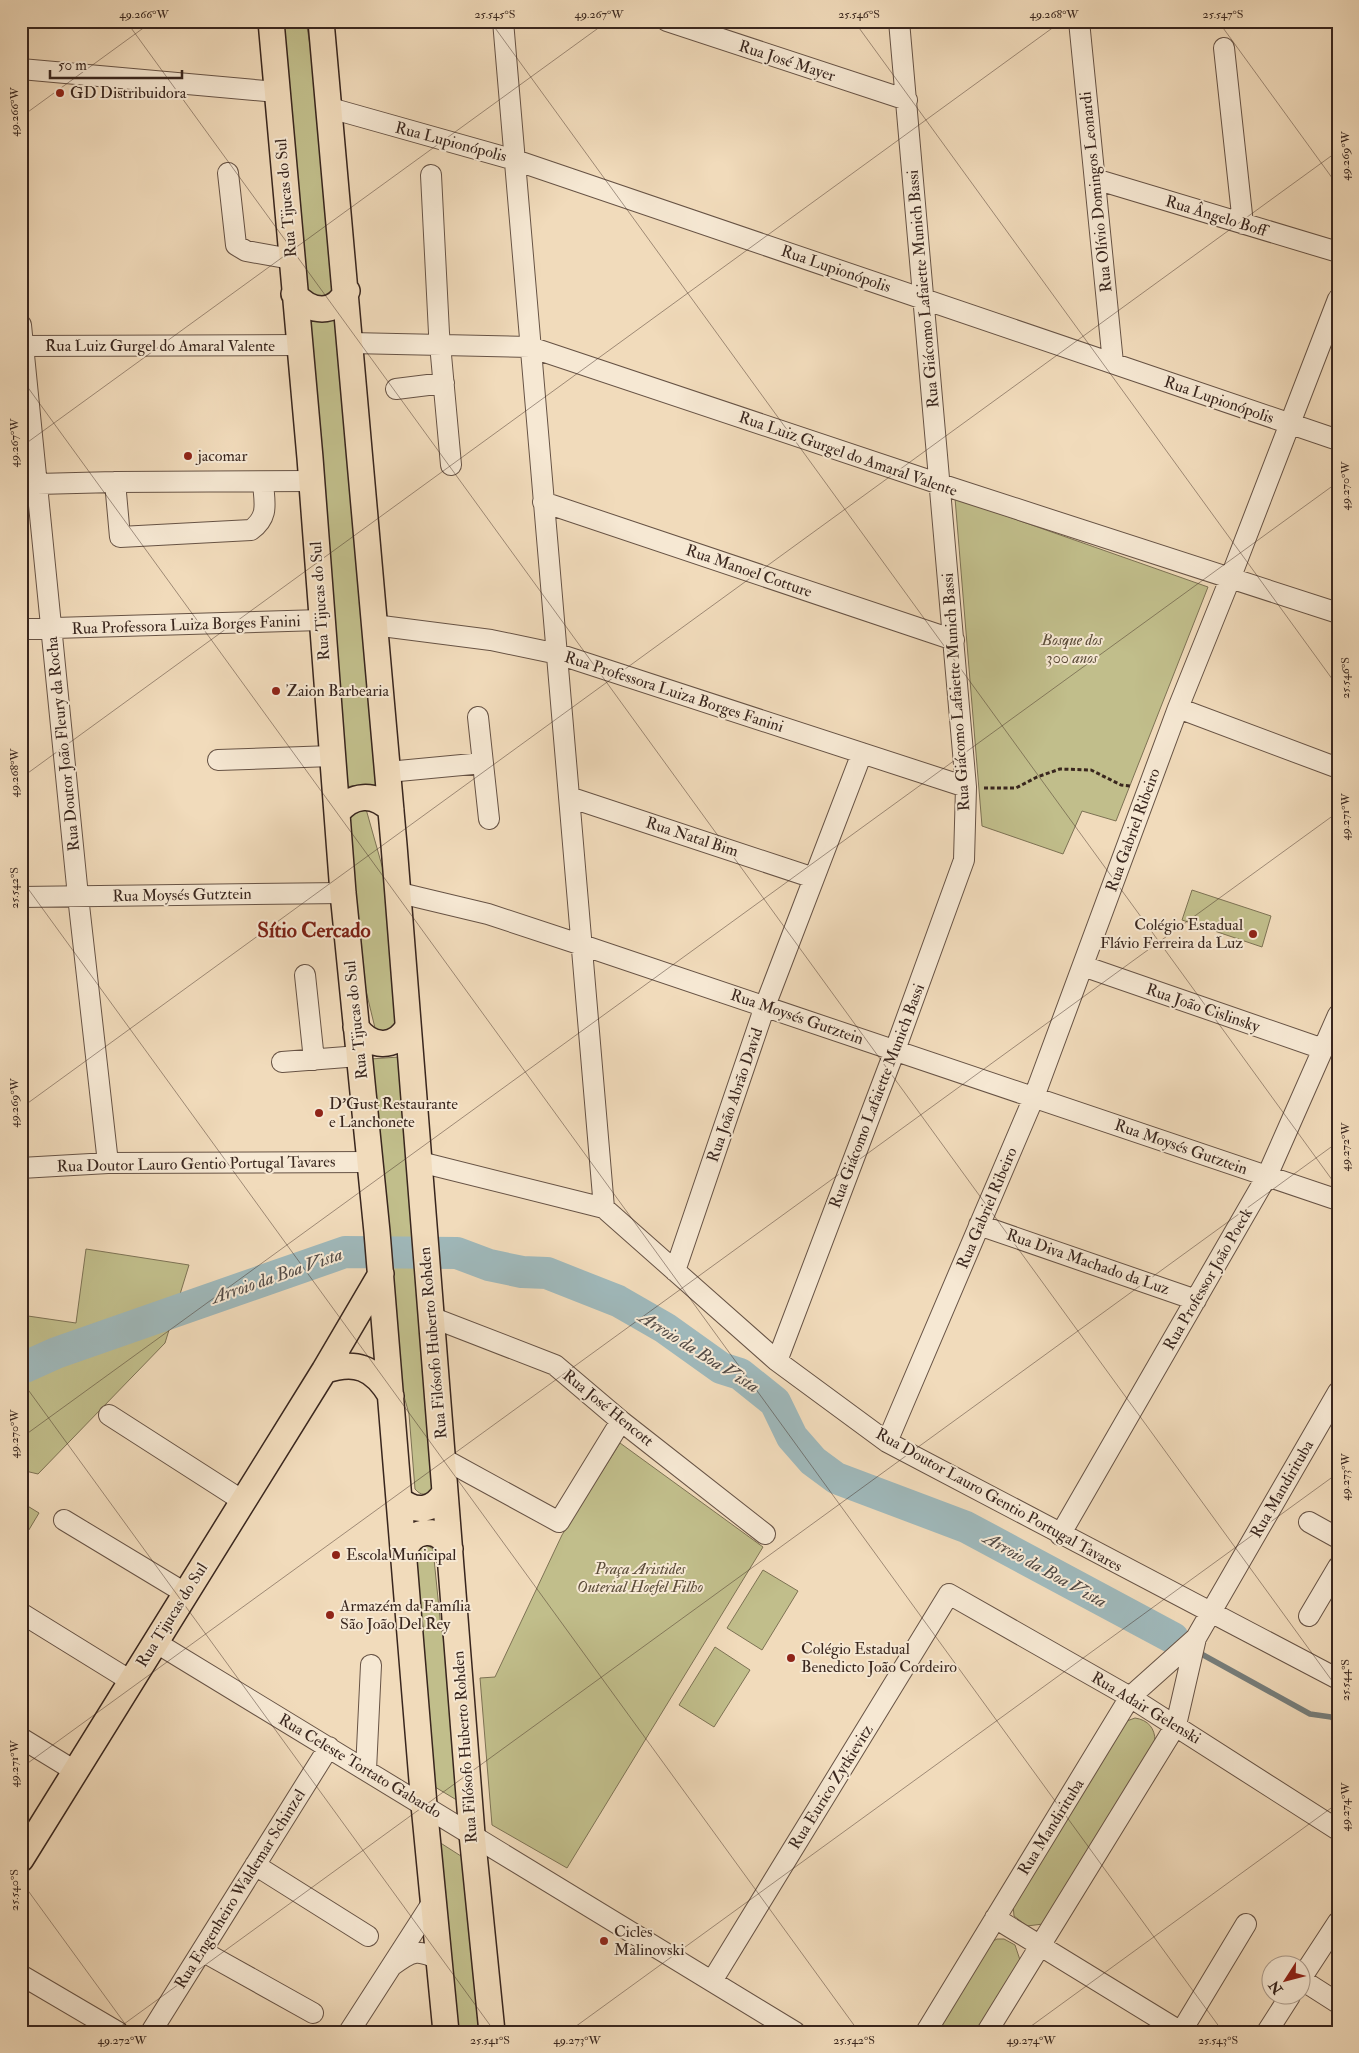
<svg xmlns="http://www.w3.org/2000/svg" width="1359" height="2053" viewBox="0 0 1359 2053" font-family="'IM FELL Double Pica',serif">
<rect width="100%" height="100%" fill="#f1dbbb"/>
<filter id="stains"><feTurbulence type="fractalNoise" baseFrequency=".004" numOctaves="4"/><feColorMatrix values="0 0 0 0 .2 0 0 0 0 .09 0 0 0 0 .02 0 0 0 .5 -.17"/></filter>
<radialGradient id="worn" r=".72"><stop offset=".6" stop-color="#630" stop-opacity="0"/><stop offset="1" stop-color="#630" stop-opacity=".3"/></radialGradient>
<path fill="#c1be8b" stroke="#7d7254" d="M283,21H306L314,69L334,289L332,294L322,299L306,291Z
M306,320H335L378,792L359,785L345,787Z
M955,498L1208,587L1116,821L1082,811L1063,854L982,826Z
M366,809L386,880L396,1031H378L375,1028L359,962L348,811Z
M1192,890L1271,916L1262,947L1182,920Z
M399,1057L433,1491C425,1495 421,1496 415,1489L409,1414L400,1382L370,1059Z
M86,1249L189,1265L165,1343L38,1474L21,1470V1315L76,1323Z
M620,1443L763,1547L567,1868L492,1825L480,1678L495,1677L562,1535Z
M21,1502L39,1513L21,1543Z
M427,1545L433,1549L441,1628L450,1666L460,1802L435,1787L416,1550L419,1546Z
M763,1570L798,1591L762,1650L727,1628Z
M715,1647L750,1670L714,1727L679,1705Z
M1135,1718C1148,1720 1155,1728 1155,1741L1043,1924L1027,1926L1014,1916L1013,1905L1124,1722Z
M439,1842L464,1858L481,2032H456Z
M997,1939H1004L1015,1945L1020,1960L976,2032H936L991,1942Z"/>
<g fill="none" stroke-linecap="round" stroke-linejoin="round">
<path stroke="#767e7c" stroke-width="5.5" d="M1173,1638L1184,1644
M1196,1651L1310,1714L1331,1717L1338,1721"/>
<path stroke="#9fb8ba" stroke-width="32" d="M21,1366L25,1367L56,1353L345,1252L457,1253L489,1265L522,1272L547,1273L618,1301L665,1328L721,1368L740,1374L775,1402L792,1437L813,1461L836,1478L966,1527L1173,1638"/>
<defs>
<path id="minor" d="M503,21L604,1208
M667,21L907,100
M1079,21L1113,363
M1224,48L1243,224
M21,69L277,92
M330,108L515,160L1338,440
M228,173L236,245L246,251L291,259
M431,175L439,333L451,465
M1095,179L1338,252
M21,325L78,896L108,1163
M351,343L530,347L940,484L1338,613
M21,346L298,345
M396,389L444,383
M263,482C264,502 270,516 251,530L120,537L115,482L311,481
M37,484L115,482
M543,502L954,640
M374,625L491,640L558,654L966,787
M21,629L321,620
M1178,708L1338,768
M478,717L489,819
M218,760L332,756
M388,772L483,763
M569,797L814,878
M396,892L488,914L582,945L1338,1200
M21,897L343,893
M1083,966L1323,1049
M305,975L314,1060
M282,1062L359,1056
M420,1162L604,1208L777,1361L887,1442L1338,1679
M21,1168L108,1163L370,1162
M979,1225L1196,1300
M675,1271L765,1006L862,753
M431,1317L555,1365L621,1421L765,1534
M777,1361L895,1050L964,860L966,787L899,21
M109,1415L243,1501
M887,1442L1034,1097L1178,708L1230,579L1338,299
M442,1458L559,1522L621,1421
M64,1520L185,1593
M1309,1522L1338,1538
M1060,1535L1267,1176L1338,1015
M21,1613L131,1681
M1309,1616L1338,1567
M155,1642L795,2032
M21,1738L75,1771
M366,1770L371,1665
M255,1865L368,1936
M995,1918L1181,2032L1246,1924
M202,1951L313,2013
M393,1965C413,1950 418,1949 440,1960
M21,1975L118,2032
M1302,1977L1338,1922
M1302,1980L1338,2003
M712,1981L949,1594L1130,1697L1338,1830
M151,2032L329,1747
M349,2032L434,1900
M926,2032L1130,1697L1196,1638L1338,1392
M987,2032L1176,1725L1196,1638
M1267,2032L1290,1996"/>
<path id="major" d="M271,21L310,458L343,893L377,1232L424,1805L446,2032
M321,21L394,845L472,1834L492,2032
M294,294C311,313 334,316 347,291
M337,813C352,794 374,792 391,810
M356,1027C370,1048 395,1050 408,1027
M324,1371C355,1360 374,1367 391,1396
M399,1499C415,1514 434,1511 445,1492
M404,1553C410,1528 440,1525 450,1549
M21,1859L324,1371L381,1274"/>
</defs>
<use href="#minor" stroke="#675345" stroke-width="22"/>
<use href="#major" stroke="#39261e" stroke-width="28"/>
<path stroke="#39261e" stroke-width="3" stroke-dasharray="4 2.5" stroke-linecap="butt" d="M984,788H1016L1037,777L1060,769L1091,770L1121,785L1130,786"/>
<use href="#minor" stroke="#f6e8d3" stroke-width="20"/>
<use href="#major" stroke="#f1dbbb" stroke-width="25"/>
</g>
<path fill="none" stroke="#39261e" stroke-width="1" stroke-opacity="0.45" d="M126,21L1338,1689M490,21L1338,1188M854,21L1338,687M1218,21L1338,186M21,117L153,21M21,378L1223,2032M21,447L608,21M21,778L1062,21M21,879L859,2032M21,1108L1338,151M21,1380L495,2032M21,1438L1338,482M21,1768L1338,812M21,1881L131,2032M113,2032L1338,1142M568,2032L1338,1473M1023,2032L1338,1803"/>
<g fill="#8f2418" stroke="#f6e8d3" stroke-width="2">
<circle cx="60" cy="93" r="5"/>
<circle cx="188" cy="456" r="5"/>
<circle cx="276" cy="691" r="5"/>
<circle cx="1253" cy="934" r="5"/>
<circle cx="319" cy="1113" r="5"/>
<circle cx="336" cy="1555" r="5"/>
<circle cx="330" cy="1615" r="5"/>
<circle cx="791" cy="1658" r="5"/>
<circle cx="604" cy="1941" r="5"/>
</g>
<g text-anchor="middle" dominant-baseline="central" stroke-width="4" stroke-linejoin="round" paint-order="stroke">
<g font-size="16" fill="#39261e" stroke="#f6e8d3">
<text transform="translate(787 61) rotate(18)">Rua José Mayer</text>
<text transform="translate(451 142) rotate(15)">Rua Lupionópolis</text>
<text transform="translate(1096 192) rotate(-96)">Rua Olívio Domingos Leonardi</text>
<text transform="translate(286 198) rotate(-95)">Rua Tijucas do Sul</text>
<text transform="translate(1216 216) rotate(17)">Rua Ângelo Boff</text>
<text transform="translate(836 269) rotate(19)">Rua Lupionópolis</text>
<text transform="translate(923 289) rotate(-95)">Rua Giácomo Lafaiette Munich Bassi</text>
<text x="160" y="346">Rua Luiz Gurgel do Amaral Valente</text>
<text transform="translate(1219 400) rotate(19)">Rua Lupionópolis</text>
<text transform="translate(848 454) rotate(19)">Rua Luiz Gurgel do Amaral Valente</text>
<text transform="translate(749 571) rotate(19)">Rua Manoel Cotture</text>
<text transform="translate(320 601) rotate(-94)">Rua Tijucas do Sul</text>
<text transform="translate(186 625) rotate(-2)">Rua Professora Luiza Borges Fanini</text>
<text transform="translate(674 692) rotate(18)">Rua Professora Luiza Borges Fanini</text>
<text transform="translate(956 692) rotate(-94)">Rua Giácomo Lafaiette Munich Bassi</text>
<text transform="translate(63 744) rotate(-96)">Rua Doutor João Fleury da Rocha</text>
<text transform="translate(1133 830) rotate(-70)">Rua Gabriel Ribeiro</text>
<text transform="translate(692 837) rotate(18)">Rua Natal Bim</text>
<text transform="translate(182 895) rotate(-1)">Rua Moysés Gutztein</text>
<text transform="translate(1203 1008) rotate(19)">Rua João Cislinsky</text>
<text transform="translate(797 1017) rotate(19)">Rua Moysés Gutztein</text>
<text transform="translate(356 1020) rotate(-96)">Rua Tijucas do Sul</text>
<text transform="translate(735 1095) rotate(-71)">Rua João Abrão David</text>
<text transform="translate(877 1096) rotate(-69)">Rua Giácomo Lafaiette Munich Bassi</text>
<text transform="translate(1181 1147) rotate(19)">Rua Moysés Gutztein</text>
<text transform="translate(196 1164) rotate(-1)">Rua Doutor Lauro Gentio Portugal Tavares</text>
<text transform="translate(987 1208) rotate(-67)">Rua Gabriel Ribeiro</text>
<text transform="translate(1088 1262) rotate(19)">Rua Diva Machado da Luz</text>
<text transform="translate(1208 1279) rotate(-60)">Rua Professor João Poeck</text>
<text transform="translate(433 1343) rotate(-95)">Rua Filósofo Huberto Rohden</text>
<text transform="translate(608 1408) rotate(39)">Rua José Hencott</text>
<text transform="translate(1282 1489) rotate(-60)">Rua Mandirituba</text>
<text transform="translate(999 1500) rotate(29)">Rua Doutor Lauro Gentio Portugal Tavares</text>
<text transform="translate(172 1615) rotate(-58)">Rua Tijucas do Sul</text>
<text transform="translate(1146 1708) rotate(31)">Rua Adair Gelenski</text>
<text transform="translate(465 1747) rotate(-94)">Rua Filósofo Huberto Rohden</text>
<text transform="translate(360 1766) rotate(31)">Rua Celeste Tortato Gabardo</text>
<text transform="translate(831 1787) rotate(-58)">Rua Eurico Zytkievitz</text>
<text transform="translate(1051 1827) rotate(-58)">Rua Mandirituba</text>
<text transform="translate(240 1889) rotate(-58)">Rua Engenheiro Waldemar Schinzel</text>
</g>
<g font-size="16" fill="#39261e" stroke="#f6e8d3" text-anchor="start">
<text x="70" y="93">GD Distribuidora</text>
<text x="198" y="456">jacomar</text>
<text x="286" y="691">Zaion Barbearia</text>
<text x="1243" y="925" text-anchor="end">Colégio Estadual<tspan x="1243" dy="18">Flávio Ferreira da Luz</tspan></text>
<text x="329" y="1104">D'Gust Restaurante<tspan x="329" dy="18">e Lanchonete</tspan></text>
<text x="346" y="1555">Escola Municipal</text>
<text x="340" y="1606">Armazém da Família<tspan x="340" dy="18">São João Del Rey</tspan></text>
<text x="801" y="1649">Colégio Estadual<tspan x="801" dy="18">Benedicto João Cordeiro</tspan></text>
<text x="614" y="1932">Cicles<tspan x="614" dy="18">Malinovski</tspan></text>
</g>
<g font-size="16" font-style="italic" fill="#5b4c39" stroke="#f6e8d3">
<text x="1072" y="640">Bosque dos<tspan x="1072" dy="18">300 anos</tspan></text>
<text x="640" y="1569">Praça Aristides<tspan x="640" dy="18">Outerial Hoefel Filho</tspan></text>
</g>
<g font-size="18" font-style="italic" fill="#524a45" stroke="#f6e8d3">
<text transform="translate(277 1276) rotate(-19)">Arroio da Boa Vista</text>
<text transform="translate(699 1352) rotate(32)">Arroio da Boa Vista</text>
<text transform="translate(1045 1570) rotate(29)">Arroio da Boa Vista</text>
</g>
<g font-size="21" font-weight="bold" fill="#7a1f14" stroke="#f6e8d3">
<text x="314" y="930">Sítio Cercado</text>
</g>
</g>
<rect width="1359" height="2053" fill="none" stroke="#f1dbbb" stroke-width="55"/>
<g transform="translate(1286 1980) rotate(234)"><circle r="24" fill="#f6e8d3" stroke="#aa9a8b"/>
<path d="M0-4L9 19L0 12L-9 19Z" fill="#8f2418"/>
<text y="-8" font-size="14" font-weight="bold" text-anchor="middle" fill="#39261e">N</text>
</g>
<path d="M50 70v8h132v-8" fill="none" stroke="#39261e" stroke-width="2.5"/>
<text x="58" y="70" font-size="15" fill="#39261e" stroke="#f6e8d3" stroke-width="4" paint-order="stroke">50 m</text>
<rect x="28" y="28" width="1304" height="1998" fill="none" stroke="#39261e" stroke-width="2"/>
<g font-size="12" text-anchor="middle" fill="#39261e">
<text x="144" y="18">49.266°W</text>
<text x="495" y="18">25.545°S</text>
<text x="599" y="18">49.267°W</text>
<text x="859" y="18">25.546°S</text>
<text x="1054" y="18">49.268°W</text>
<text x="1223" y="18">25.547°S</text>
<text transform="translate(14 112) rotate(-90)" y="4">49.266°W</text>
<text transform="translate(1345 156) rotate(-90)" y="4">49.269°W</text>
<text transform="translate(14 443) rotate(-90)" y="4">49.267°W</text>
<text transform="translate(1345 486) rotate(-90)" y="4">49.270°W</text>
<text transform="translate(1345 678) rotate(-90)" y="4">25.546°S</text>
<text transform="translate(14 773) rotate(-90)" y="4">49.268°W</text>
<text transform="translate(1345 817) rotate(-90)" y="4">49.271°W</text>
<text transform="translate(14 888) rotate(-90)" y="4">25.542°S</text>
<text transform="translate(14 1103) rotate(-90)" y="4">49.269°W</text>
<text transform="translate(1345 1147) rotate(-90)" y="4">49.272°W</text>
<text transform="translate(14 1434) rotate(-90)" y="4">49.270°W</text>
<text transform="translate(1345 1477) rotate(-90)" y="4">49.273°W</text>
<text transform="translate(1345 1680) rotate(-90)" y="4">25.544°S</text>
<text transform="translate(14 1764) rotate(-90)" y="4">49.271°W</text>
<text transform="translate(1345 1807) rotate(-90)" y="4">49.274°W</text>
<text transform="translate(14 1890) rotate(-90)" y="4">25.540°S</text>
<text x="122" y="2044">49.272°W</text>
<text x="490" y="2044">25.541°S</text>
<text x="577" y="2044">49.273°W</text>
<text x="854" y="2044">25.542°S</text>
<text x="1031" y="2044">49.274°W</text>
<text x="1218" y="2044">25.543°S</text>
</g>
<rect width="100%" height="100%" filter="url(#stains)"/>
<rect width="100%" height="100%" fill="url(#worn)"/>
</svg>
